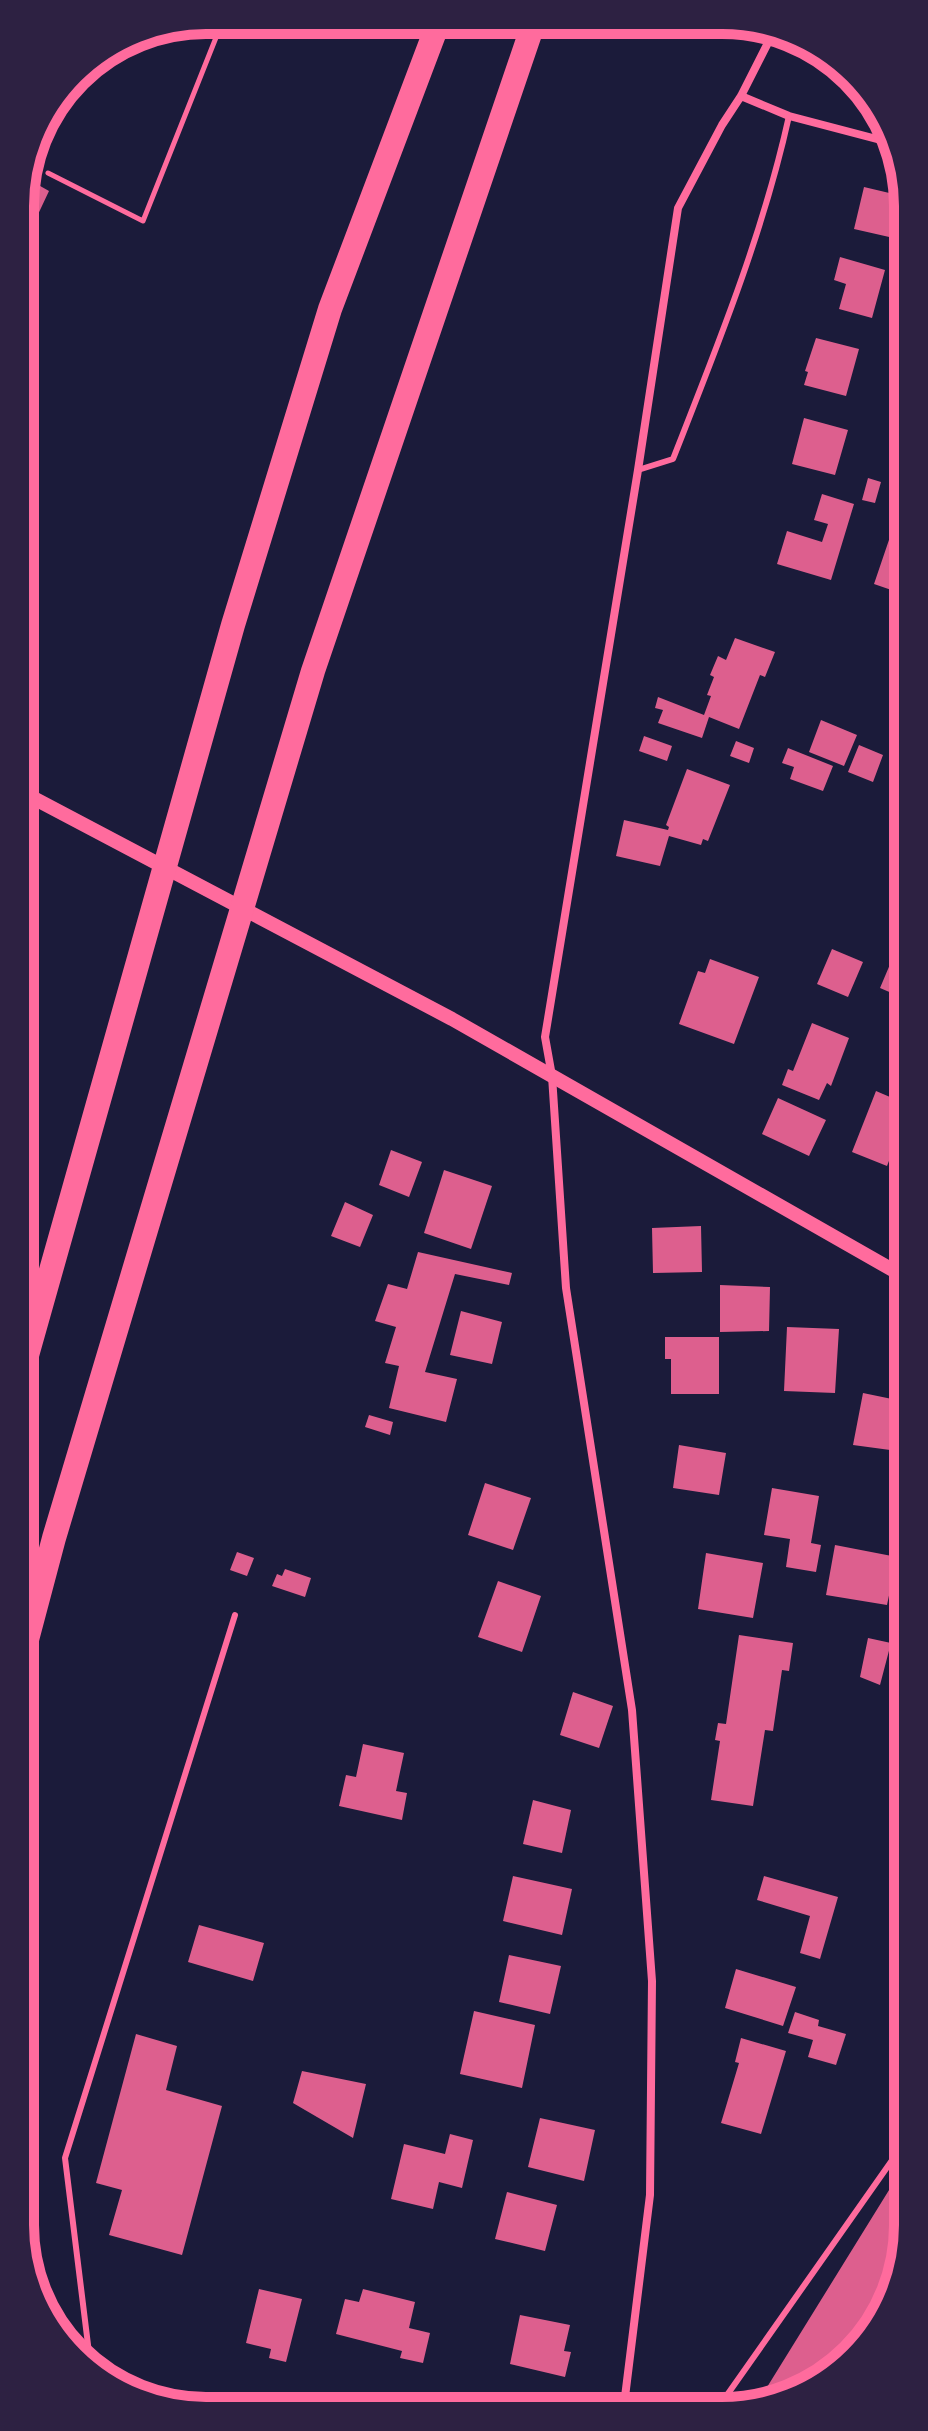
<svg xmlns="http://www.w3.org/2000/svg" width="928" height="2431" viewBox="0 0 928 2431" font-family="Mulish,sans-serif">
<rect width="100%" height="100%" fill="#1b1b3a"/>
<path fill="#dd5f8e" d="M836,62L845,66L856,85L832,80Z
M26,178L49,191L33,225L21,219L20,193Z
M864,187L902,196V222L898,239L854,229Z
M840,257L885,270L872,318L839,309L846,284L834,280Z
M816,338L859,349L846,396L804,385L808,372L805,371Z
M804,418L848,430L835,475L792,464Z
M868,478L881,482L875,503L862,500Z
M822,494L854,504L831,580L777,564L787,531L822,542L828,524L814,520Z
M892,531L903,534V594L874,584Z
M735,638L775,652L765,677L760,675L739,729L709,717L702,738L658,723L663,710L655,708L658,697L704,715L711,696L707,695L714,677L710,675L718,656L726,660Z
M821,720L857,735L844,766L809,752Z
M644,736L672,746L667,761L639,751Z
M736,741L754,748L749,763L730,756Z
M859,745L883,755L873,782L848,772Z
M788,748L833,766L823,791L790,779L794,767L782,763Z
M687,769L730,785L708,841L703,839L701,845L669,836L660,866L616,856L624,820L668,830L669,827L666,825Z
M832,949L863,962L848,997L817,984Z
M710,959L759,977L734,1044L679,1024L698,971L705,973Z
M891,962L904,967L894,994L880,988Z
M812,1023L849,1038L831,1086L827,1083L819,1100L782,1085L788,1069L793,1071Z
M876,1091L904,1103V1122L887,1166L852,1152Z
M778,1098L826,1120L809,1156L762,1134Z
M391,1150L422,1162L409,1197L379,1185Z
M444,1170L492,1186L471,1249L424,1233Z
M345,1202L373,1215L360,1247L331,1236Z
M701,1226L702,1272L653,1273L652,1228Z
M418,1252L512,1273L509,1285L455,1274L425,1372L457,1379L446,1422L389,1408L399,1366L385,1363L396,1327L375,1321L388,1284L407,1289Z
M720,1285L770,1287L769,1331L720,1332Z
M461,1311L502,1322L492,1364L450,1355Z
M787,1327L839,1329L835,1393L784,1391Z
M665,1337H719V1394H671V1359H665Z
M863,1393L892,1399L891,1403L905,1406V1452L853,1445Z
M369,1415L393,1422L390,1435L365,1427Z
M679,1445L726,1453L719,1495L673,1488Z
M485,1483L531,1498L513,1550L468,1535Z
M772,1488L819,1496L811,1543L821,1545L816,1572L786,1567L790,1539L764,1535Z
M835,1545L897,1557L887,1605L826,1595Z
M237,1552L254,1558L247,1576L230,1570Z
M706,1553L763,1563L753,1618L698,1609Z
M285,1569L311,1578L305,1597L272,1586L277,1574L282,1576Z
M498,1581L541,1596L522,1652L478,1637Z
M739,1635L793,1643L789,1671L782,1670L773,1731L765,1730L753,1806L711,1800L720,1741L715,1740L718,1723L726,1724Z
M868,1638L891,1643L880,1685L860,1677Z
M573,1692L613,1706L599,1748L560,1735Z
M363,1744L404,1753L396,1791L407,1793L402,1820L339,1806L346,1775L356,1777Z
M533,1800L571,1810L562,1853L523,1844Z
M513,1876L572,1889L562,1935L503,1921Z
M764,1876L838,1897L820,1959L800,1953L810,1916L757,1900Z
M199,1925L264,1943L253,1981L188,1962Z
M509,1955L561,1966L550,2014L499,2002Z
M736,1969L796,1987L783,2026L725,2008Z
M474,2011L535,2025L522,2088L460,2074Z
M795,2012L819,2020L818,2026L846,2034L836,2065L808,2057L813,2040L788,2033Z
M136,2034L177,2046L166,2090L222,2106L182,2255L109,2235L122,2190L96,2183Z
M741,2038L786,2051L761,2134L721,2123L739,2063L735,2062Z
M302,2071L366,2084L353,2138L293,2103Z
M540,2118L595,2130L584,2181L528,2167Z
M450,2134L473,2140L462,2188L439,2182L433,2209L391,2199L404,2144L445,2154Z
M907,2161L908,2237L862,2347L770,2405H756Z
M507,2192L557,2205L545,2251L495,2239Z
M259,2289L302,2299L286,2362L269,2358L271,2349L246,2343Z
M363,2289L415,2302L409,2328L430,2333L423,2363L400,2358L402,2351L336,2334L345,2299L359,2302Z
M520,2315L570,2325L564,2351L571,2352L565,2377L510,2364Z
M525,2395L559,2405V2406H522Z"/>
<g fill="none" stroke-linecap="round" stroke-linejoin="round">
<path stroke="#ff6b9d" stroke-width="5" d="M48,173L143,221L223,20"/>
<path stroke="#ff6b9d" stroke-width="6" d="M638,470L673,459C717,347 763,234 789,116
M91,2369L65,2158L235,1615
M720,2405L907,2139"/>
<path stroke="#ff6b9d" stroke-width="8" d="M741,96L789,116L892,143
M29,163L30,164
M894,1272L905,1247
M624,2405L650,2195L652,1981L632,1710L566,1288L552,1076L545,1037L638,470L678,208L722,125L741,96L774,31"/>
<path stroke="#ff6b9d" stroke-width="14" d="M22,792L452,1019L905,1277"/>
<path stroke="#ff6b9d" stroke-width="24" d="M24,1366L233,625L330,309L439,21
M24,1651L54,1538L313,671L534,22"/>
</g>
<path d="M0 0H928V2431H0ZM206 34H722A172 172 0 0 1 894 206V2225A172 172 0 0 1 722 2397H206A172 172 0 0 1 34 2225V206A172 172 0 0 1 206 34Z" fill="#2d2142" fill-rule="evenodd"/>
<path fill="none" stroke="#ff6b9d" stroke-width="10" d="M206 34H722A172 172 0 0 1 894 206V2225A172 172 0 0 1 722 2397H206A172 172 0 0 1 34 2225V206A172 172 0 0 1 206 34Z"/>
</svg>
